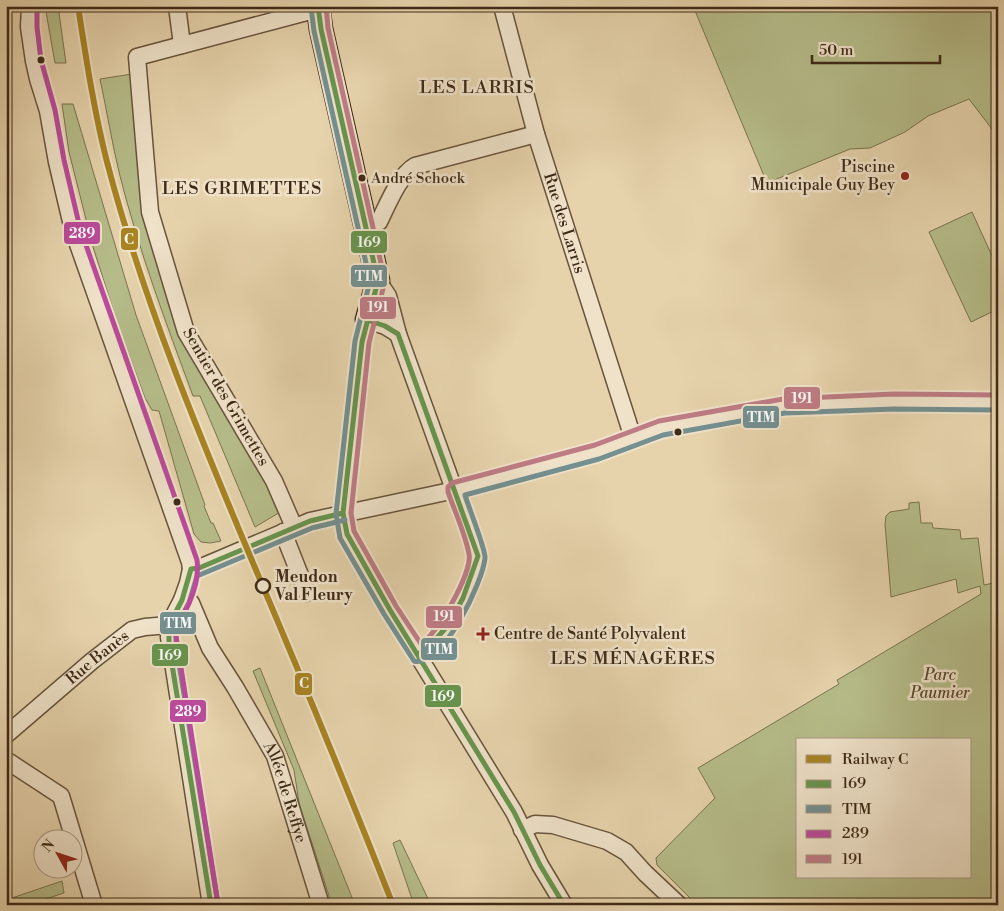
<svg xmlns="http://www.w3.org/2000/svg" width="1004" height="911" viewBox="0 0 1004 911" font-family="'Libre Bodoni',serif">
<rect width="100%" height="100%" fill="#e6d3ac"/>
<filter id="stains"><feTurbulence type="fractalNoise" baseFrequency=".004" numOctaves="4"/><feColorMatrix values="0 0 0 0 .2 0 0 0 0 .09 0 0 0 0 .02 0 0 0 .5 -.17"/></filter>
<radialGradient id="worn" r=".72"><stop offset=".6" stop-color="#630" stop-opacity="0"/><stop offset="1" stop-color="#630" stop-opacity=".3"/></radialGradient>
<path fill="#b5bc89" stroke="#7a7350" fill-rule="evenodd" d="M45,6H58L66,63H55Z
M693,6H998V137L969,99L928,116L905,132L870,148L850,149L767,183Z
M132,74L181,334L269,486L282,511L255,527L200,396H193C166,323 139,251 120,176C112,144 107,111 100,79Z
M62,104H73L136,315L205,505L204,506L211,523H213L221,541L210,543L201,542L194,534L159,411L152,410L145,398L118,325L93,247L69,152Z
M972,212L998,269V309L971,322L929,232Z
M919,502L921,523H932L933,528L960,530L961,539L978,538L984,585L998,582V905H697L657,865L656,858L715,798L698,768L839,684L837,680L839,679L981,594L980,586L958,593L956,579L891,597L885,524L886,516L890,512L909,509V503ZM798,740H970V877H798Z
M260,668L355,905H332L299,803L294,770L253,671Z
M400,840L431,905H414L393,843Z
M62,881L64,893L33,903V905H6V900Z"/>
<g fill="none" stroke-linecap="round" stroke-linejoin="round">
<path stroke="#757e75" stroke-width="5" d="M983,905L998,897"/>
<defs>
<g id="street">
<path d="M30,6L29,27L34,61L38,79L48,111L57,162L73,230L190,562L191,569L188,583L182,600L169,625V637L211,905"/>
<path d="M177,6L182,45"/>
<path id="s1" d="M502,6L536,134L633,438"/>
<path d="M366,225L379,222C387,206 399,175 415,166L536,134"/>
<path d="M378,281L388,296L398,334L478,556C467,593 451,634 418,654"/>
<path d="M398,334L385,326L367,320L362,342L343,513L347,534L390,610L514,812L540,865L564,905"/>
<path d="M294,527L274,481L186,332L150,212L137,57L318,9"/>
<path d="M283,532L307,593"/>
<path d="M191,569L199,568L310,521L455,490L597,452L650,432L688,423L784,406L894,401L998,403"/>
<path id="s2" d="M182,600L191,603L210,648L235,687L275,756L321,905"/>
<path id="s3" d="M6,735L92,661L132,630L145,627L169,625"/>
<path d="M6,760L61,796L94,905"/>
<path d="M522,830L535,824L553,825L607,841L626,852L645,873L679,905"/>
</g>
<path id="secondary" d="M318,6L321,29L378,281L367,320"/>
</defs>
<use href="#street" stroke="#68543c" stroke-width="19"/>
<use href="#secondary" stroke="#3e2a17" stroke-width="25"/>
<use href="#street" stroke="#efe2c9" stroke-width="16"/>
<use href="#secondary" stroke="#efe2c9" stroke-width="22"/>
<defs>
<path id="bus-1" d="M318,6L321,29L378,281L362,342L343,513L347,534L390,610L514,812L540,865L564,905
M367,320L385,326L398,334L478,556L463,598L449,624L430,646L418,654
M211,905L169,646V625L182,600L191,569L199,568L310,521L343,513"/>
<path id="bus-2" d="M311,7L314,31L370,281L355,341L336,514L340,538L384,614L414,661C443,668 483,581 485,558C486,550 468,506 465,495L599,459L663,435L785,413L894,409L998,410
M218,904L176,645V627L189,603L197,576L312,528L345,520"/>
<path id="bus-3" d="M37,6V27L41,60L55,110L64,160L80,228L197,560C199,575 195,590 189,603C184,615 176,623 176,636L218,904"/>
<path id="bus-4" d="M326,6L328,28L385,281L369,343L351,513L354,531L396,606L421,644C436,636 473,572 469,554C465,533 455,512 448,492V487L452,483L595,445L659,421L783,399L894,394L998,395"/>
</defs>
<use href="#bus-1" stroke="#efe2c9" stroke-width="9"/>
<use href="#bus-2" stroke="#efe2c9" stroke-width="9"/>
<use href="#bus-3" stroke="#efe2c9" stroke-width="9"/>
<use href="#bus-4" stroke="#efe2c9" stroke-width="9"/>
<use href="#bus-1" stroke="#67954e" stroke-width="5"/>
<use href="#bus-2" stroke="#749091" stroke-width="5"/>
<use href="#bus-3" stroke="#bb4b9c" stroke-width="5"/>
<use href="#bus-4" stroke="#be7c85" stroke-width="5"/>
<defs>
<path id="rail-1" d="M78,6C86,58 94,111 107,162C143,300 198,432 253,563C301,676 348,790 393,905"/>
</defs>
<use href="#rail-1" stroke="#efe2c9" stroke-width="10"/>
<use href="#rail-1" stroke="#a88423" stroke-width="6"/>
</g>
<g fill="#3e2a17" stroke="#efe2c9" stroke-width="2">
<circle cx="41" cy="60" r="4.5"/>
<circle cx="362" cy="178" r="4.5"/>
<circle cx="678" cy="432" r="4.5"/>
<circle cx="177" cy="502" r="4.5"/>
</g>
<g fill="#8f2418" stroke="#efe2c9" stroke-width="2">
<circle cx="905" cy="176" r="5"/>
<path d="M480.5 626.5h5v5h5v5h-5v5h-5v-5h-5v-5h5z"/>
</g>
<circle fill="#efe2c9" stroke="#3e2a17" stroke-width="2.5" cx="263" cy="586" r="7"/>
<g text-anchor="middle" dominant-baseline="central" stroke-width="5" stroke-linejoin="round" paint-order="stroke">
<g font-size="15" fill="#3e2a17" stroke="#efe2c9" text-anchor="start">
<text x="371" y="178">André Schock</text>
</g>
<g font-size="16" fill="#3e2a17" stroke="#efe2c9" text-anchor="end">
<text x="895" y="167">Piscine<tspan x="895" dy="18">Municipale Guy Bey</tspan></text>
<text x="494" y="634" text-anchor="start">Centre de Santé Polyvalent</text>
</g>
<g font-size="16" fill="#3e2a17" stroke="#efe2c9">
<text stroke="none"><textPath href="#s1" startOffset="226">Rue des Larris</textPath></text>
<text transform="translate(226 397) rotate(60)">Sentier des Grimettes</text>
<text stroke="none"><textPath href="#s3" startOffset="120">Rue Banès</textPath></text>
<text stroke="none"><textPath href="#s2" startOffset="222">Allée de Reffye</textPath></text>
</g>
<g font-size="16" font-weight="bold" fill="#3e2a17" stroke="#efe2c9" text-anchor="start">
<text x="275" y="577">Meudon<tspan x="275" dy="18">Val Fleury</tspan></text>
</g>
<g font-size="16" font-style="italic" fill="#56472e" stroke="#efe2c9">
<text x="940" y="675">Parc<tspan x="940" dy="18">Paumier</tspan></text>
</g>
<g font-size="18" letter-spacing="1" fill="#3e2a17" stroke="#efe2c9">
<text x="477" y="87">LES LARRIS</text>
<text x="242" y="188">LES GRIMETTES</text>
<text x="633" y="658">LES MÉNAGÈRES</text>
</g>
</g>
<g stroke="#efe2c9" stroke-width="2">
<rect x="63" y="221" width="38" height="24" rx="5" fill="#bb4b9c"/>
<rect x="120" y="227" width="19" height="24" rx="5" fill="#a88423"/>
<rect x="350" y="230" width="38" height="24" rx="5" fill="#67954e"/>
<rect x="350" y="264" width="38" height="24" rx="5" fill="#749091"/>
<rect x="359" y="296" width="38" height="24" rx="5" fill="#be7c85"/>
<rect x="783" y="386" width="38" height="24" rx="5" fill="#be7c85"/>
<rect x="742" y="405" width="38" height="24" rx="5" fill="#749091"/>
<rect x="425" y="605" width="38" height="24" rx="5" fill="#be7c85"/>
<rect x="159" y="611" width="38" height="24" rx="5" fill="#749091"/>
<rect x="420" y="637" width="38" height="24" rx="5" fill="#749091"/>
<rect x="151" y="643" width="38" height="24" rx="5" fill="#67954e"/>
<rect x="294" y="672" width="19" height="24" rx="5" fill="#a88423"/>
<rect x="424" y="684" width="38" height="24" rx="5" fill="#67954e"/>
<rect x="169" y="699" width="38" height="24" rx="5" fill="#bb4b9c"/>
</g>
<g font-size="14" text-anchor="middle" font-weight="bold" fill="#fff">
<text x="82" y="238">289</text>
<text x="129" y="244">C</text>
<text x="369" y="247">169</text>
<text x="369" y="281">TIM</text>
<text x="378" y="312">191</text>
<text x="802" y="403">191</text>
<text x="761" y="422">TIM</text>
<text x="444" y="621">191</text>
<text x="178" y="628">TIM</text>
<text x="439" y="654">TIM</text>
<text x="170" y="660">169</text>
<text x="304" y="688">C</text>
<text x="443" y="701">169</text>
<text x="188" y="716">289</text>
</g>
<rect width="1004" height="911" fill="none" stroke="#e6d3ac" stroke-width="25"/>
<rect x="8" y="8" width="989" height="896" fill="none" stroke="#3e2a17" stroke-width="2.5"/>
<rect x="12" y="12" width="979" height="886" fill="none" stroke="#3e2a17"/>
<rect x="796" y="738" width="175" height="140" fill="#efe2c9" stroke="#a89882"/>
<rect x="806" y="755" width="25" height="8" fill="#a88423" stroke="#a89882"/>
<text x="842" y="764" font-size="15" fill="#3e2a17">Railway C</text>
<rect x="806" y="780" width="25" height="8" fill="#67954e" stroke="#a89882"/>
<text x="842" y="788" font-size="15" fill="#3e2a17">169</text>
<rect x="806" y="805" width="25" height="8" fill="#749091" stroke="#a89882"/>
<text x="842" y="814" font-size="15" fill="#3e2a17">TIM</text>
<rect x="806" y="830" width="25" height="8" fill="#bb4b9c" stroke="#a89882"/>
<text x="842" y="838" font-size="15" fill="#3e2a17">289</text>
<rect x="806" y="855" width="25" height="8" fill="#be7c85" stroke="#a89882"/>
<text x="842" y="864" font-size="15" fill="#3e2a17">191</text>
<g transform="translate(58 854) rotate(310)"><circle r="24" fill="#efe2c9" stroke="#a89882"/>
<path d="M0-4L9 19L0 12L-9 19Z" fill="#8f2418"/>
<text y="-8" font-size="14" font-weight="bold" text-anchor="middle" fill="#3e2a17">N</text>
</g>
<path d="M812 55v8h128v-8" fill="none" stroke="#3e2a17" stroke-width="2.5"/>
<text x="819" y="55" font-size="15" fill="#3e2a17" stroke="#efe2c9" stroke-width="4" paint-order="stroke">50 m</text>
<rect width="100%" height="100%" filter="url(#stains)"/>
<rect width="100%" height="100%" fill="url(#worn)"/>
</svg>
